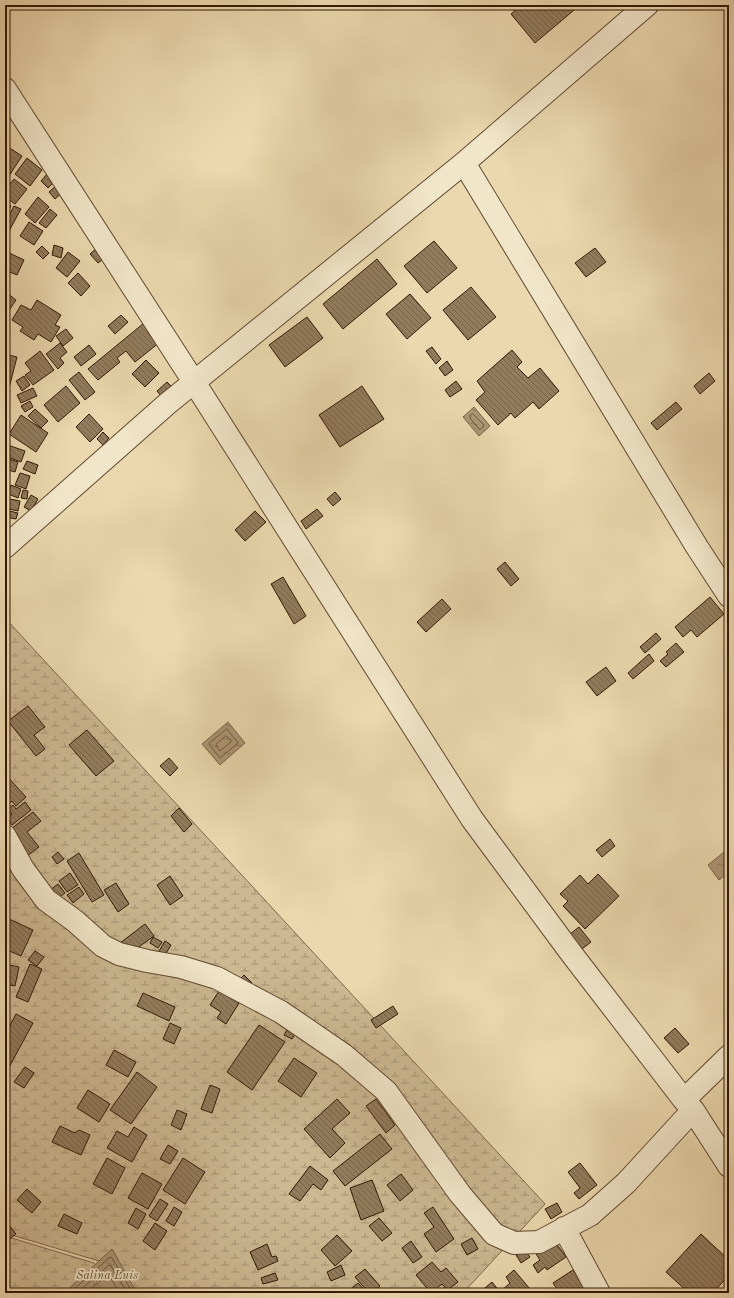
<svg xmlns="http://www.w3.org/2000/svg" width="734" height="1298" viewBox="0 0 734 1298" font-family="'Old Standard TT',serif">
<defs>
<pattern id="wetland-marsh" width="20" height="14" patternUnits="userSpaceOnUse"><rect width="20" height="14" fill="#ccb891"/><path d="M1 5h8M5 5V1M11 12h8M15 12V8" fill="none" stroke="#a69574"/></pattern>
<pattern id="water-ripples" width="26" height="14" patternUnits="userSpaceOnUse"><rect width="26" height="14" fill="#ac9775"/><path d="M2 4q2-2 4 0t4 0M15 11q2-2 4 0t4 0" fill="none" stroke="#8d7a5e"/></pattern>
<pattern id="building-back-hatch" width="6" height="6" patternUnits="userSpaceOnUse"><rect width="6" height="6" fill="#927c5d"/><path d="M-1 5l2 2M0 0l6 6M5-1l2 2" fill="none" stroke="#78654b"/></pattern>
</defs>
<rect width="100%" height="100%" fill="#ebd8ae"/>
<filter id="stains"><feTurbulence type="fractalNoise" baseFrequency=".005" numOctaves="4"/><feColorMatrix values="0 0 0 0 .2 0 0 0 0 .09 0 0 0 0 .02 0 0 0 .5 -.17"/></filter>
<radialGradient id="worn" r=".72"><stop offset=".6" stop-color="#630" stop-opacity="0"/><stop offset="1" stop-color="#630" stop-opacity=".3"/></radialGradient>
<path fill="url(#wetland-marsh)" stroke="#7f684c" d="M5,618L545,1204L463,1293H125L99,1261L5,1233Z
M5,1236L94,1263L120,1293H5Z"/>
<path fill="url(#water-ripples)" stroke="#7b6549" d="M474,407L490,426L479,436L463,417Z
M228,722L245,743L220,765L202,744Z
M729,848V872L719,880L708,865Z
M112,1249L137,1293H64Z"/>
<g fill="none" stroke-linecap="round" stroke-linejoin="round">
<path stroke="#6f583e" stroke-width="1" d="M473,414L484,425L483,427L481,429H479L470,418V416Z
M227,729L238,743L220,758L209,744Z
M226,736L231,740V742L220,751L216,745Z
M70,1293L110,1257L112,1258L133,1293
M77,1293L109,1265L111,1266L127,1293
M86,1293L108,1274L120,1293"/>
</g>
<path fill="url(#building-back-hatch)" stroke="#321906" d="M522,5H580L535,43L511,14Z
M5,145L22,156L7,179L5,177Z
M27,158L42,170L30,186L15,174Z
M47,174L55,181L48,188L41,181Z
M14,179L27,189L15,204L5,197V190Z
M58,184L64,191L55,199L49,192Z
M38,197L49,207L35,223L25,214Z
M5,203L11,206L5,217Z
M14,206L21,209L9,231L5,228V223Z
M50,209L57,215L46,228L39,223Z
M29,222L43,231L34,245L20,236Z
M434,241L457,268L427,293L404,266Z
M54,245L63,248L61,258L52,255Z
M42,246L49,253L43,259L36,252Z
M98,247L106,257L98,263L90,254Z
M595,248L606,262L586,277L575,263Z
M5,251L24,260L17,275L5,270Z
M68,252L80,261L67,277L56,268Z
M377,259L397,284L343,329L323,304Z
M78,273L90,286L81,296L68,283Z
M471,287L496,317L468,340L443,310Z
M7,293L16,300L6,315L5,314V296Z
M410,294L431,318L407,339L386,314Z
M37,300L61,315L55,325L60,327L51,342L38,334L34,340L20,331L23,327L12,320L21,305L31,310Z
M121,315L128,322L115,334L108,326Z
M307,317L323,338L285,367L269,345Z
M144,323L160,342L135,362L126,351L117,358L120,362L98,380L88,369Z
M66,329L73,338L63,346L56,336Z
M60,343L67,352L60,358L64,363L58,369L46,354Z
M89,345L96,354L81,366L74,357Z
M432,347L441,359L436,364L426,351Z
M512,350L522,362L517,367L528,378L540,368L559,391L539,409L533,402L515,418L511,413L498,425L476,400L485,392L477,381Z
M40,351L54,370L33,385L25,375L31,371L25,363Z
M5,354L17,357L9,388L5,387Z
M146,360L159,373L145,387L132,374Z
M447,361L453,370L445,376L439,368Z
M79,372L95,392L85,400L69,380Z
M709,373L715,381L700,394L694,386Z
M24,376L30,385L22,391L16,381Z
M456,381L462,389L450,397L445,390Z
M167,382L173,388L162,397L157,391Z
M66,386L80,403L58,422L44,405Z
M362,386L384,419L340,447L319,415Z
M33,388L37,396L21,403L17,395Z
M30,401L33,407L25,412L21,406Z
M676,402L682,409L657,430L651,423Z
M35,409L48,421L41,428L28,416Z
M89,414L103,429L90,442L76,427Z
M21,415L48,433L36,452L9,434Z
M103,432L109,438L103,445L97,439Z
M5,444L25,451L21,462L5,456Z
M5,458L18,462L15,472L5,469Z
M27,461L38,465L35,474L23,469Z
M20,473L30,476L26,489L15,485Z
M11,485L21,489L18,498L8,494Z
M23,490L28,491L27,499L21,498Z
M335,492L341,499L333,506L327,499Z
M31,495L38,499L31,511L24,507Z
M5,498L20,501L18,511L5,508Z
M317,509L323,516L306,529L301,521Z
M5,510L18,513L16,519L5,517Z
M255,511L266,522L245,541L235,530Z
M505,562L519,579L511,586L497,569Z
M283,577L306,616L294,624L271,584Z
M710,597L724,614L697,637L691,630L683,637L675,627Z
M442,599L451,609L426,632L417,622Z
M656,633L661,639L645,653L640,647Z
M676,643L684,652L666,667L660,661L668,654L666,652Z
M649,654L654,661L633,679L628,673Z
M606,667L616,681L597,696L586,682Z
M28,706L45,727L34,735L45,749L36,756L8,721Z
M87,730L114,761L96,776L69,745Z
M169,758L178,768L170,776L160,766Z
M5,774L26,797L16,806L12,801L5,808Z
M25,802L31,810L12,825L7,818L12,814L8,809L13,805L16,809Z
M179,808L192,824L184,832L171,816Z
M33,812L41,821L27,832L39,847L23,859L11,829Z
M610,839L615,846L602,857L596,850Z
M58,852L64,859L57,864L52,857Z
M79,853L104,895L92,902L67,861Z
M70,873L78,885L67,892L59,881Z
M598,874L619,896L585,929L563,906L568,901L560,894L580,875L588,884Z
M170,876L183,896L170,905L157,885Z
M116,883L129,904L118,912L104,890Z
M58,884L65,893L57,899L50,890Z
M79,887L84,894L73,903L67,895Z
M9,919L33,930L21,956L5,949V929Z
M145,924L154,936L129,954L120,943Z
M579,927L591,942L582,949L570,934Z
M153,937L162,942L158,948L150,943Z
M165,941L171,945L165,955L159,951Z
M35,951L44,957L37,966L28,960Z
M5,964L19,967L15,986L5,984Z
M30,964L42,969L28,1002L16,997Z
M244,975L252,983L244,991L236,983Z
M219,991L239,1003L226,1024L217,1018L221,1012L210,1005Z
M143,993L175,1007L169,1021L137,1006Z
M393,1006L398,1014L376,1028L371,1020Z
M16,1014L33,1023L7,1071L5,1070V1035Z
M170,1023L181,1028L174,1044L163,1039Z
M259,1025L285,1042L252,1090L227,1072Z
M289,1026L297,1031L292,1039L284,1035Z
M675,1028L689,1044L678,1053L664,1038Z
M114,1050L136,1062L128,1077L106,1065Z
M294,1058L317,1073L301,1097L278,1081Z
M25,1067L34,1073L24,1088L14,1082Z
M137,1072L157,1087L131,1124L110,1110Z
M210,1085L220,1089L212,1113L201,1109Z
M88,1090L110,1104L99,1122L77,1108Z
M337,1099L350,1113L332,1129L345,1143L330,1158L304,1129Z
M376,1099L395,1125L386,1133L366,1106Z
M177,1110L187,1114L181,1130L171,1125Z
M60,1126L75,1133L79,1130L90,1135L81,1155L52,1142Z
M134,1127L147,1135L132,1162L107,1148L117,1131L128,1137Z
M380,1134L392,1149L345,1186L333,1171Z
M168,1145L178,1151L170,1164L160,1159Z
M107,1158L125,1168L112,1194L93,1184Z
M183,1158L205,1172L185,1204L163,1190Z
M580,1163L597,1185L579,1199L574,1193L580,1188L568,1172Z
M310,1166L328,1180L321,1190L313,1184L300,1201L289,1194Z
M142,1173L162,1184L148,1209L128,1198Z
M401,1174L413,1190L400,1201L387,1185Z
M372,1180L384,1211L361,1220L350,1188Z
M27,1189L41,1202L32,1213L17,1200Z
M160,1199L168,1204L157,1221L149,1216Z
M557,1203L562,1212L551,1219L545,1209Z
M174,1207L182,1212L174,1226L166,1221Z
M433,1207L454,1239L436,1252L424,1234L434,1227L424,1213Z
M136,1208L146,1214L138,1229L128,1223Z
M64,1214L82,1223L77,1234L58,1226Z
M379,1218L392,1233L382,1241L369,1226Z
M5,1220L16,1234L6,1242L5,1240Z
M155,1223L167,1231L155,1250L143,1241Z
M701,1234L729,1260V1275L713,1293H689L666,1272Z
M337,1235L352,1251L335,1266L321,1250Z
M551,1236L566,1257L547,1270L545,1267L538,1273L533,1265L540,1260L533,1249Z
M472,1238L478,1249L467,1255L461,1244Z
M411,1241L422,1257L413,1263L402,1248Z
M267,1244L272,1257L276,1256L278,1261L258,1270L250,1252Z
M524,1249L530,1257L521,1263L516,1255Z
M432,1262L441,1272L446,1268L458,1282L447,1290L442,1284L431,1293L416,1275Z
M341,1265L345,1275L331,1281L327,1272Z
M365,1269L380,1286L372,1293H369L355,1277Z
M514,1270L530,1289L525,1293H479L492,1282L500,1292L510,1283L506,1277Z
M573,1270L587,1291L584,1293H560L553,1283Z
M275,1273L278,1280L263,1284L261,1278Z
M358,1283L367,1293H346Z"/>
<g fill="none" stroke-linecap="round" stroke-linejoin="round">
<defs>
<path id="minor" d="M5,89L194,382L472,819L571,953L684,1100L693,1110L729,1166
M464,163L697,547L729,596
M5,547L167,404L464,163L647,5
M5,836L23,869L46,900L75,921L103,946L119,954L147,961L181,967L217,978L281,1012L344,1055L386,1091L460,1194L494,1234L514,1243L539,1242L590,1215L626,1183L693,1110
M684,1100L729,1056
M564,1228L599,1293"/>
</defs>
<use href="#minor" stroke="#604930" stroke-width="24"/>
<use href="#minor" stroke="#f2e6ca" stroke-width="22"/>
</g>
<g text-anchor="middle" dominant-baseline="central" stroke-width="3.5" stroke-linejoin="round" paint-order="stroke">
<g font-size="12" font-style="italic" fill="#634b32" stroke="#f2e6ca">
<text x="107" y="1276">Salina Luís</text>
</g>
</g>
<rect width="734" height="1298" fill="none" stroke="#ebd8ae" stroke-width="20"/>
<rect x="6" y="6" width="722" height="1286" fill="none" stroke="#321906" stroke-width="2"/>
<rect x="10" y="10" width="714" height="1278" fill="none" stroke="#321906"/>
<rect width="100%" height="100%" filter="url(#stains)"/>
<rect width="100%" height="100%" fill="url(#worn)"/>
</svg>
